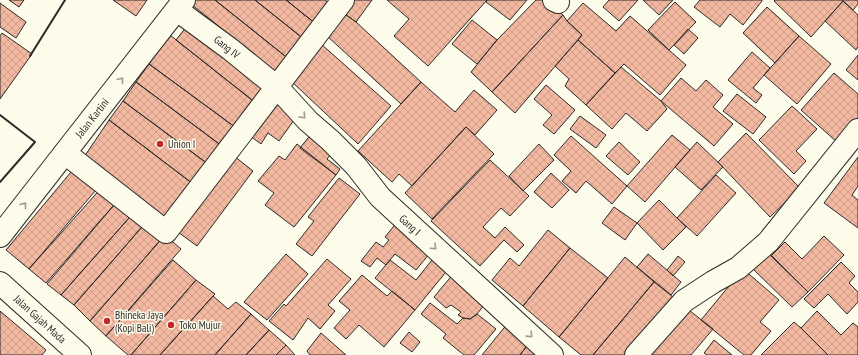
<svg xmlns="http://www.w3.org/2000/svg" width="858" height="355" viewBox="0 0 858 355" font-family="'PT Sans Narrow',sans-serif">
<defs>
<pattern id="building-cross-hatch" width="8" height="8" patternUnits="userSpaceOnUse"><rect width="8" height="8" fill="#f2b8a0"/><path d="M0 0l8 8M0 8l8-8" fill="none" stroke="#d09e8a"/></pattern>
</defs>
<rect width="100%" height="100%" fill="#fdfbea"/>
<path fill="url(#building-cross-hatch)" stroke="#2b2b2b" d="M9,0H24L19,7Z
M113,0H147L136,16Z
M194,0H215L290,60L278,74L191,4Z
M215,0H255L305,40L290,60Z
M255,0H286L316,24L305,40Z
M286,0H325L332,5L316,24Z
M351,0H372L356,22L342,12Z
M387,0H487L428,66L394,36L409,19Z
M487,0H527L510,20L486,2Z
M536,0H545L563,15L492,92L471,72L497,40Z
M609,0H638L619,21L603,7Z
M643,0H673L659,15Z
M700,0H762V1L743,25L730,14L720,27L694,7Z
M775,0H842L843,1L811,37L774,1Z
M842,0H858V4L853,10Z
M843,1L858,15V47L856,50L825,21Z
M675,2L696,22L669,50L648,30Z
M0,3L26,22L16,38L0,27Z
M583,3L616,31L630,16L686,65L660,95L624,64L615,73L578,40L582,35L567,21Z
M767,7L799,36L775,63L743,33Z
M342,12L356,22L421,82L401,104L326,35Z
M563,15L567,21L582,35L515,113L492,92Z
M472,20L497,40L477,64L452,44Z
M190,22L270,86L256,103L176,40Z
M688,29L698,38L684,54L674,45Z
M2,33L32,54L0,99V36Z
M170,35L258,105L239,130L149,64Z
M799,36L831,64L797,104L764,75Z
M578,40L615,73L586,105L565,86L569,79L555,66Z
M321,44L391,106L358,144L290,80Z
M752,52L770,68L753,88L762,95L756,103L728,80Z
M858,55V80L846,70Z
M149,64L239,130L226,149L136,82Z
M621,67L661,101L667,109L647,131L626,113L612,129L586,105Z
M834,73L858,94V121L838,143L801,110Z
M681,78L696,91L706,80L723,95L713,107L733,124L714,146L661,101Z
M136,82L226,149L212,167L123,101Z
M421,82L455,112L474,90L497,110L475,135L466,127L412,186L399,174L392,182L358,151Z
M546,85L575,110L554,134L543,125L552,115L534,99Z
M737,94L766,117L753,134L723,111Z
M123,101L212,167L197,187L109,120Z
M275,101L297,116L279,141L268,133L261,144L250,136Z
M792,106L817,129L796,151L806,161L794,174L759,140Z
M580,116L606,135L596,148L570,129Z
M109,120L197,187L166,226L82,160Z
M466,127L494,154L432,219L405,193Z
M312,133L334,150L327,159L340,169L336,175L300,148Z
M746,133L800,188L770,217L718,162Z
M672,135L690,150L645,202L627,186Z
M571,136L627,186L612,204L586,181L576,193L562,181L571,171L554,155Z
M619,142L640,162L628,175L606,156Z
M697,142L723,167L701,190L675,167Z
M297,144L336,175L294,227L265,205L274,193L258,181L279,156L285,160Z
M539,144L554,160L523,191L509,176Z
M234,156L253,171L197,246L178,232Z
M858,157V186L852,195L858,200V228L824,203Z
M490,160L529,196L510,216L501,208L483,227L495,238L505,227L524,245L517,252L504,240L480,266L431,221Z
M76,166L101,184L29,269L6,250Z
M551,173L569,190L552,208L534,192Z
M716,175L736,193L697,236L677,218Z
M339,178L360,194L312,256L296,244L314,221L308,217Z
M103,186L120,198L46,283L29,269Z
M120,198L136,210L61,295L47,284Z
M659,200L686,227L663,250L637,223Z
M614,207L637,223L625,240L602,223Z
M136,210L148,220L74,305L61,295Z
M148,220L165,235L90,321L74,305Z
M398,221L434,248L416,270L395,254L386,265L377,258L370,267L361,261L376,242L383,247L389,240L385,237Z
M548,230L570,248L523,306L492,280L510,258L519,266Z
M165,235L181,249L106,336L90,321Z
M824,236L844,255L808,292L771,256L785,242L802,259Z
M570,248L608,278L559,337L523,306Z
M768,252L808,292L792,307L752,268Z
M286,254L308,274L267,320L244,302Z
M648,254L681,282L671,295L637,267Z
M436,255L450,267L415,310L375,278L390,260L416,280Z
M678,256L685,262L673,276L667,270Z
M625,257L654,282L593,355H581L559,337Z
M327,259L351,279L328,305L335,311L320,329L308,318L293,340L269,321L284,304L286,306Z
M173,260L196,280L131,355H128L106,336Z
M841,262L855,276L849,283L858,292V302L847,314L828,294L814,308L804,299Z
M743,269L779,300L760,322L771,331L751,355H744L701,320Z
M454,273L488,300L477,314L470,319L463,318L458,315L461,312L451,305L446,308L434,297Z
M362,275L387,296L392,291L415,310L384,347L359,325L346,339L334,328L350,310L339,301Z
M196,280L215,294L213,296L160,355H131Z
M654,282L678,301L633,355H593Z
M213,296L228,309L236,302L251,314L215,355H160Z
M430,303L457,324L463,318L470,319L477,314L496,329L474,355H464L443,338L446,334L421,314Z
M685,307L713,329L691,355H646Z
M0,311L46,350L42,355H0Z
M817,311L841,335L853,323L858,327V355H828L801,328Z
M251,314L269,330L246,355H215Z
M794,322L801,328L828,355H761Z
M508,323L527,346L520,355H482Z
M269,330L286,345L276,355H246Z
M409,332L420,342L412,352L400,343Z
M321,333L346,355H310L307,351Z
M714,340L732,355H707L704,353Z
M286,345L295,355H276Z
M527,346L538,355H520Z"/>
<g fill="none" stroke-linecap="round" stroke-linejoin="round">
<defs>
<path id="minor" d="M554,0L558,2
M177,10L230,49L277,87L308,121L330,140L356,166L380,197L552,355
M65,153L166,232L343,0
M636,355L684,301L713,282L738,268L768,242L858,130"/>
<path id="secondary" d="M0,236L184,0"/>
<path id="primary" d="M0,283L80,355"/>
</defs>
<use href="#minor" stroke="#2b2b2b" stroke-width="24"/>
<use href="#secondary" stroke="#2b2b2b" stroke-width="24"/>
<use href="#primary" stroke="#2b2b2b" stroke-width="24"/>
<use href="#minor" stroke="#fdfbea" stroke-width="22"/>
<use href="#secondary" stroke="#fdfbea" stroke-width="22"/>
<use href="#primary" stroke="#fdfbea" stroke-width="22"/>
<path stroke="#2b2b2b" stroke-width="2" d="M30,56L65,0
M0,115L35,142L0,182"/>
</g>
<defs><path id="oneway-chevron" d="M-2-3.5L2.5 0L-2 3.5" fill="none" stroke-width="1.6" stroke-linecap="round" stroke-linejoin="round"/></defs>
<g stroke="#9e9d94">
<use href="#oneway-chevron" transform="translate(121 80) rotate(-52)"/>
<use href="#oneway-chevron" transform="translate(303 116) rotate(47)"/>
<use href="#oneway-chevron" transform="translate(24 205) rotate(-52)"/>
<use href="#oneway-chevron" transform="translate(434 247) rotate(42)"/>
<use href="#oneway-chevron" transform="translate(530 335) rotate(44)"/>
</g>
<g fill="#c62828" stroke="#fdfbea" stroke-width="1.5">
<circle cx="160" cy="144" r="4"/>
<circle cx="107" cy="321" r="4"/>
<circle cx="171" cy="325" r="4"/>
</g>
<g text-anchor="middle" dominant-baseline="central" stroke-width="3" stroke-linejoin="round" paint-order="stroke">
<g font-size="11" fill="#2b2b2b" stroke="#fdfbea">
<text transform="translate(227 47) rotate(38)">Gang IV</text>
<text transform="translate(92 118) rotate(-52)">Jalan Kartini</text>
<text transform="translate(410 225) rotate(42)">Gang I</text>
<text transform="translate(40 319) rotate(42)">Jalan Gajah Mada</text>
</g>
<g font-size="11" fill="#2b2b2b" stroke="#fdfbea" text-anchor="start">
<text x="168" y="144">Union I</text>
<text x="115" y="315">Bhineka Jaya<tspan x="115" dy="13">(Kopi Bali)</tspan></text>
<text x="179" y="325">Toko Mujur</text>
</g>
</g>
</svg>
